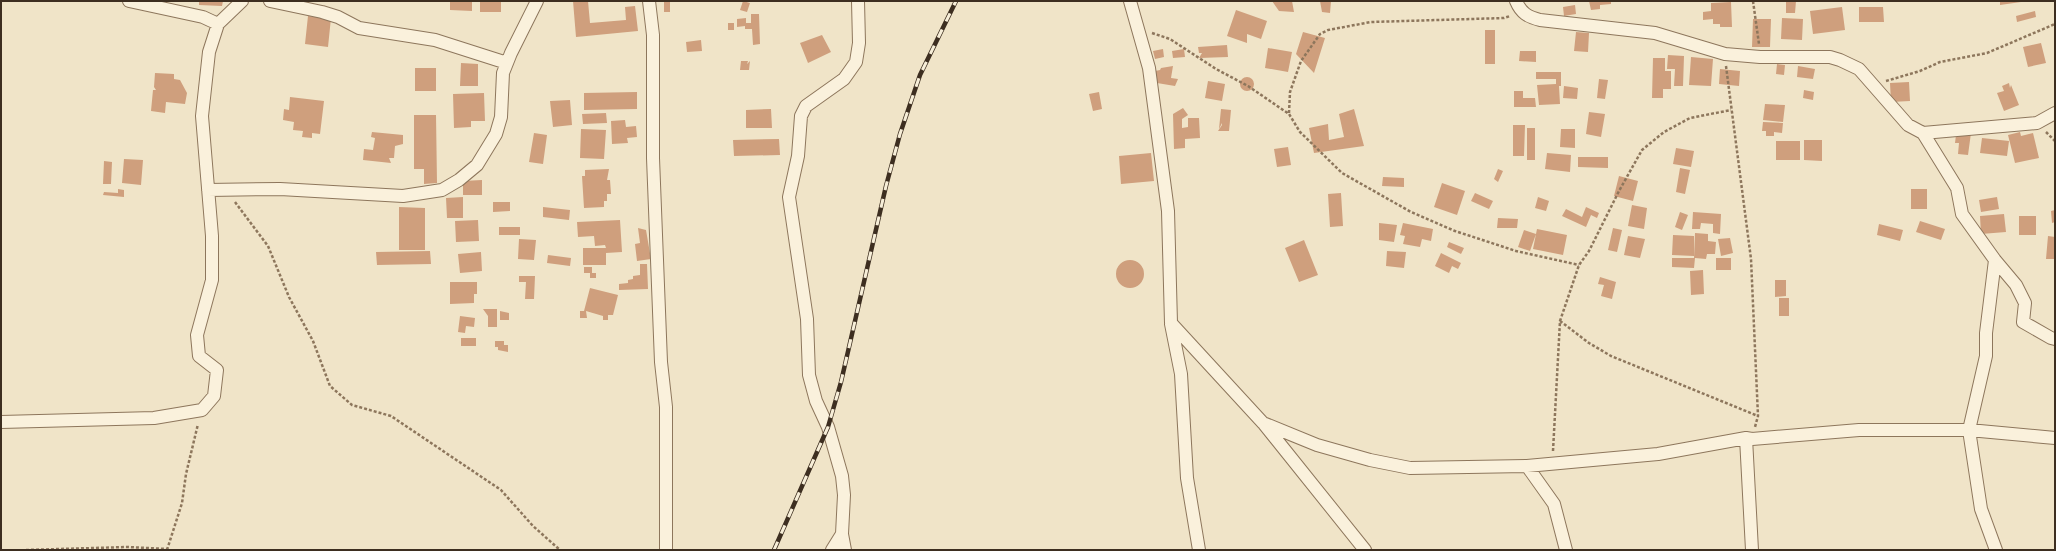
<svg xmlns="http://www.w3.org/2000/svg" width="2056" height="551" viewBox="0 0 2056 551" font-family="Merriweather,serif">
<rect width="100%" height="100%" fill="#f0e4c8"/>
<path fill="#cf9f7d" d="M199,1H223L222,6L199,5Z
M450,1H472V11L450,10Z
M480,1H501V12H480Z
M573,1H588L590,23L626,20L625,7L635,6L638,31L576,37Z
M664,1H670V12H664Z
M743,1L750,3L747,12L740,10Z
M1272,1H1292L1294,12L1279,11Z
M1320,1H1331L1330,13L1322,12Z
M1589,1H1611V4L1600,5V9L1591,10Z
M1786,1H1796L1795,13H1786Z
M2000,1H2021V2L2000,5Z
M1731,2L1732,27H1720V24H1713V19L1703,20V12L1711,11V3Z
M1575,5L1576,14L1564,16L1563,7Z
M1842,7L1845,30L1813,34L1810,11Z
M1859,7H1883L1884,22H1859Z
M1236,10L1267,21L1261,39L1247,34V43L1227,36Z
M2035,11L2036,17L2017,22L2016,16Z
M751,14H759L760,44L753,45L752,29H745V26L737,27V19L746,18V23H751Z
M308,16L331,18L328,47L305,44Z
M1782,18L1803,19L1802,40L1781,39Z
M1753,19H1771L1770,47H1752Z
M728,23H734V30H728Z
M1485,30H1495V64H1485Z
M1303,32L1325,38L1314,73L1296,54Z
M1576,32L1589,33L1588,52L1574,51Z
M822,35L831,52L808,63L800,43Z
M701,40L702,51L687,52L686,42Z
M2041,43L2046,63L2028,67L2023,47Z
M1227,45L1228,57L1199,58L1202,53H1199L1198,47Z
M1268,48L1292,52L1288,72L1265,68Z
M1163,49L1164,57L1155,59L1153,51Z
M1184,49L1185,57L1173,58L1172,51Z
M1520,51H1536V62L1519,61Z
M1668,55L1684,56L1683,86H1674L1675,69H1667Z
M1691,57L1713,59L1711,86L1689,85Z
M1653,58H1665V71H1671V89H1663V98H1652Z
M741,61H748L747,64L750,61L749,70H740Z
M461,63L478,64V86H460Z
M1777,64L1785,65L1784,75L1776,74Z
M1173,66L1171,78L1178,79L1175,86L1157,83L1155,71L1160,70L1161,68Z
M1798,66L1815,69L1813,79L1797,77Z
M415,68H436V91H415Z
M1720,69L1740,71L1739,86L1719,84Z
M1536,72H1561V86H1559L1560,104L1539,105L1537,85L1556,84V79H1536Z
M155,73L174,74V79L180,80L187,93L185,104L166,102L165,113L151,111L153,90H156L154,87Z
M1240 84a7 7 0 1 1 14 0a7 7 0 1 1-14 0Z
M1599,79L1608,80L1605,99L1597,98Z
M1208,81L1225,84L1222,101L1205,98Z
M1909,82L1910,101L1891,102L1890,83Z
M2009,83L2010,88L2011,85L2019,105L2004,111L1997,93L2004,91L2002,86Z
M1564,86L1578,88L1577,99L1563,98Z
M1804,90L1814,92L1813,100L1803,98Z
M1514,91H1523V98H1535L1536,107H1514Z
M637,92V109L584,110V93Z
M1099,92L1102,109L1093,111L1089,94Z
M484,93L485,121H471V127L454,128L453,94Z
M290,97L324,101L320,134L312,133V138L302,137L303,131L293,130L294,122L283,120L284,109L289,110Z
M570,100L572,125L553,127L550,101Z
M1765,104L1785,105L1783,122L1763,120Z
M1183,108L1188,115L1182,119V128L1188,127V118H1199L1200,138L1185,139V148L1174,149L1173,114Z
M771,109L772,128H746V110Z
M1221,109L1231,110L1229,131H1218L1222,125V123L1219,129Z
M1354,109L1364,146L1314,153L1309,128L1328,124L1329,140L1344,137L1339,114Z
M1589,112L1605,114L1601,137L1586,134Z
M606,113L607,123L583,124L582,114Z
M414,115H436L437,183L424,184V169H414Z
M625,120L626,127L636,126L637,137L627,138L628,143L612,144L611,121Z
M1763,122L1783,123L1782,133L1774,132V136H1766V131H1762Z
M1513,125H1525L1524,156H1513Z
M1527,128H1535V160H1527Z
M581,129L606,130L604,159L580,158Z
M1561,129H1575V148L1560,147Z
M372,132L403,135V144L395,146L394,158H389L391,163L363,160L364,149L373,150L375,138L371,137Z
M2020,132L2021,136L2033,133L2039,158L2015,163L2008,135Z
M534,133L547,135L543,164L529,162Z
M1971,133L1968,155L1958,154L1959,143H1955L1956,135Z
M1982,138L2009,141L2007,156L1980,153Z
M779,139L780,155L734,156L733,140Z
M1804,140H1822V161L1804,160Z
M1776,141H1800V160H1776Z
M1288,147L1291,165L1277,167L1274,149Z
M1676,148L1694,151L1691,167L1673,164Z
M1151,153L1154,181L1121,184L1119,156Z
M1547,153L1571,155L1570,172L1545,169Z
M1578,157H1608V168L1578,167Z
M124,159L143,160L141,185L122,183Z
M104,161L112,162L111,184H103Z
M1680,168L1690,170L1685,194L1676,192Z
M609,169L607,180H610L611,194H607V201H604V207L584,208L582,176H585V170Z
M1498,169L1503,171L1498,182L1494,179Z
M1619,176L1638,181L1633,201L1614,196Z
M1383,177L1404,178V187L1382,186Z
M482,180V195H463V181Z
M1442,183L1465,191L1457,215L1434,207Z
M118,189L124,190V197L103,195L104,192L118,193Z
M1911,189H1927V209H1911Z
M1341,193L1343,226L1330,227L1328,194Z
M1475,193L1493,201L1489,209L1471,201Z
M463,197V218H447L446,198Z
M1538,197L1549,201L1546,211L1535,208Z
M1997,197L1999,209L1981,212L1979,200Z
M493,202H510V211L493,212Z
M1632,205L1647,208L1644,229L1628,226Z
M399,207L425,208V250H399Z
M543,207L570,210L569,220L543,217Z
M1586,207L1599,213L1597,218L1591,215L1586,227L1562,216L1566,209L1582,217Z
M2055,210V222L2052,223L2051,211Z
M1680,212L1688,215L1682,230L1675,227Z
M1693,212L1721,214L1720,234L1713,233V224L1701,223L1700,229H1692Z
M2004,214L2006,232L1981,234L1980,216Z
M2019,216H2036V235H2019Z
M1498,218L1518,219L1517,228H1497Z
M478,220L479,241L456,242L455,221Z
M620,220L622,252L606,253V265H583V248H606L605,245L595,246L594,236L578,237L577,222Z
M1920,221L1945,229L1941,240L1916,232Z
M1379,223L1397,225L1394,242L1379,240Z
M1403,223L1433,229L1431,241L1422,239L1420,247L1403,244L1405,236L1400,235Z
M1879,224L1903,230L1900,241L1877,235Z
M499,227H520V235H499Z
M638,228L646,230L651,259L637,261L635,244L640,243Z
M1613,228L1622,230L1617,252L1608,250Z
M1537,229L1567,235L1563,255L1533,249Z
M1524,230L1536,234L1530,251L1518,247Z
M1695,233L1708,234V241L1716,242L1715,254H1707L1706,259L1695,258L1694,268L1672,267V258H1694Z
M1673,235L1694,236V256L1672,255Z
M1628,236L1645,239L1640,258L1624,255Z
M2048,236L2055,237V259H2046Z
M1730,238L1733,253L1721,256L1718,239Z
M519,239L536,240L534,260L518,259Z
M1304,240L1318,275L1299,282L1285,248Z
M1449,242L1464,248L1461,254L1447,247Z
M430,251L431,264L377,265L376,252Z
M1387,251L1406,252L1404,268L1386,266Z
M481,252L482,271L460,273L458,254Z
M1441,253L1461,263L1458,269L1452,266L1449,273L1435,266Z
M548,255L571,258L570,266L547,263Z
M1716,258H1731V270H1716Z
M1116 274a14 14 0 1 1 28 0a14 14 0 1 1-28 0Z
M640,264H647L648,289L619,290V284L628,283V280L633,279V276L640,275Z
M584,267H592V273H596V278H590V273H584Z
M1703,270L1704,294L1691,295L1690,271Z
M519,276H535L534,299H525L526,282H519Z
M1600,277L1616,282L1612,299L1601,296L1604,285L1598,284Z
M1775,280H1786V296L1775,297Z
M450,282H477V294H474V303L450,304Z
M590,288L618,295L613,315H608V320H603V316L586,311L587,318H580V311H584Z
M1779,298H1789V316H1779Z
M483,309H497V327H488V316Z
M500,311L509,313V320H500Z
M460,316L475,318L474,327L466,326L465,333L458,332Z
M461,338H476V346H461Z
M495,341H504V345H508V352L498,350V347H495Z"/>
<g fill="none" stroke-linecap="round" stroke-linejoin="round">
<defs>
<path id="minor" d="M129,1L203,17L218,24
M270,1L322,12L338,17L359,28L435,40L507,63
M649,1L653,35V158L661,362L666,407V550
M1130,1L1149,68L1168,211L1171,323L1263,423L1317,445L1370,460L1410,468L1527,466L1658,454L1746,438L1752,439L1859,430H1969L2055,438
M1516,1C1521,13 1528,17 1540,20L1655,33L1725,54L1760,57H1830L1840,60L1859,69L1908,125L1923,133L1957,188L1962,214L1995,260L2016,285L2025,303L2023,322L2051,338L2055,339
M1923,133L2037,123L2055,113
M208,190L280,189L403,196L442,190L459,180L477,165L496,134L501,117L503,73L511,53L537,1
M1995,260L1986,333V356L1969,430L1981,509L1996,550
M1171,324L1181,374L1187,478L1199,550
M1,422L154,418L202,410L214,396L217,370L199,356L197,335L212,280V236L202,116L209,52L218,24L242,1
M1264,424L1365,550
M1746,438L1752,550
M1527,466L1554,504L1566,550
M832,550L842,534
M845,550L842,534L844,495L842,476L828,427L816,401L809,375L807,319L789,197L798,156L801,116L806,106L844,79L856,62L859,43L858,1"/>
</defs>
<use href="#minor" stroke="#8d765c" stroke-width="14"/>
<path stroke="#8d765c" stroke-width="2.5" stroke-dasharray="3 2" stroke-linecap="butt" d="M1753,1L1759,44
M1152,33L1170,39L1216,69L1248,86L1289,114L1300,132L1342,173L1411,212L1455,231L1516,251L1579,265
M1726,66L1751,259L1758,416L1755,427
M1886,81L1920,71L1940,62L1987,53L2055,24
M1289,113L1290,92L1301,61L1320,34L1328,30L1371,22L1504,18L1510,16
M2046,132L2055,141
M235,202L268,246L289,297L313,341L330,386L352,405L391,416L501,490L533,526L560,550
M1560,321L1589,343L1611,356L1758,416
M1553,451L1560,321L1579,265L1589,251L1619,191L1642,150L1664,132L1690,118L1731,110
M26,550L127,547L167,549
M167,550L182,503L186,474L198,424"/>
<use href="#minor" stroke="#faf1dc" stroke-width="12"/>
<defs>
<path id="rail" d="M774,550L828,427L841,382L886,186L900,134L920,75L956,1"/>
</defs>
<use href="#rail" stroke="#3d2e20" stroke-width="4.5"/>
<use href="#rail" stroke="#f7eed8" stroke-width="3" stroke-dasharray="9" stroke-linecap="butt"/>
</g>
<rect width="2056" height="551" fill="none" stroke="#3d2e20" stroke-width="4"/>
</svg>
